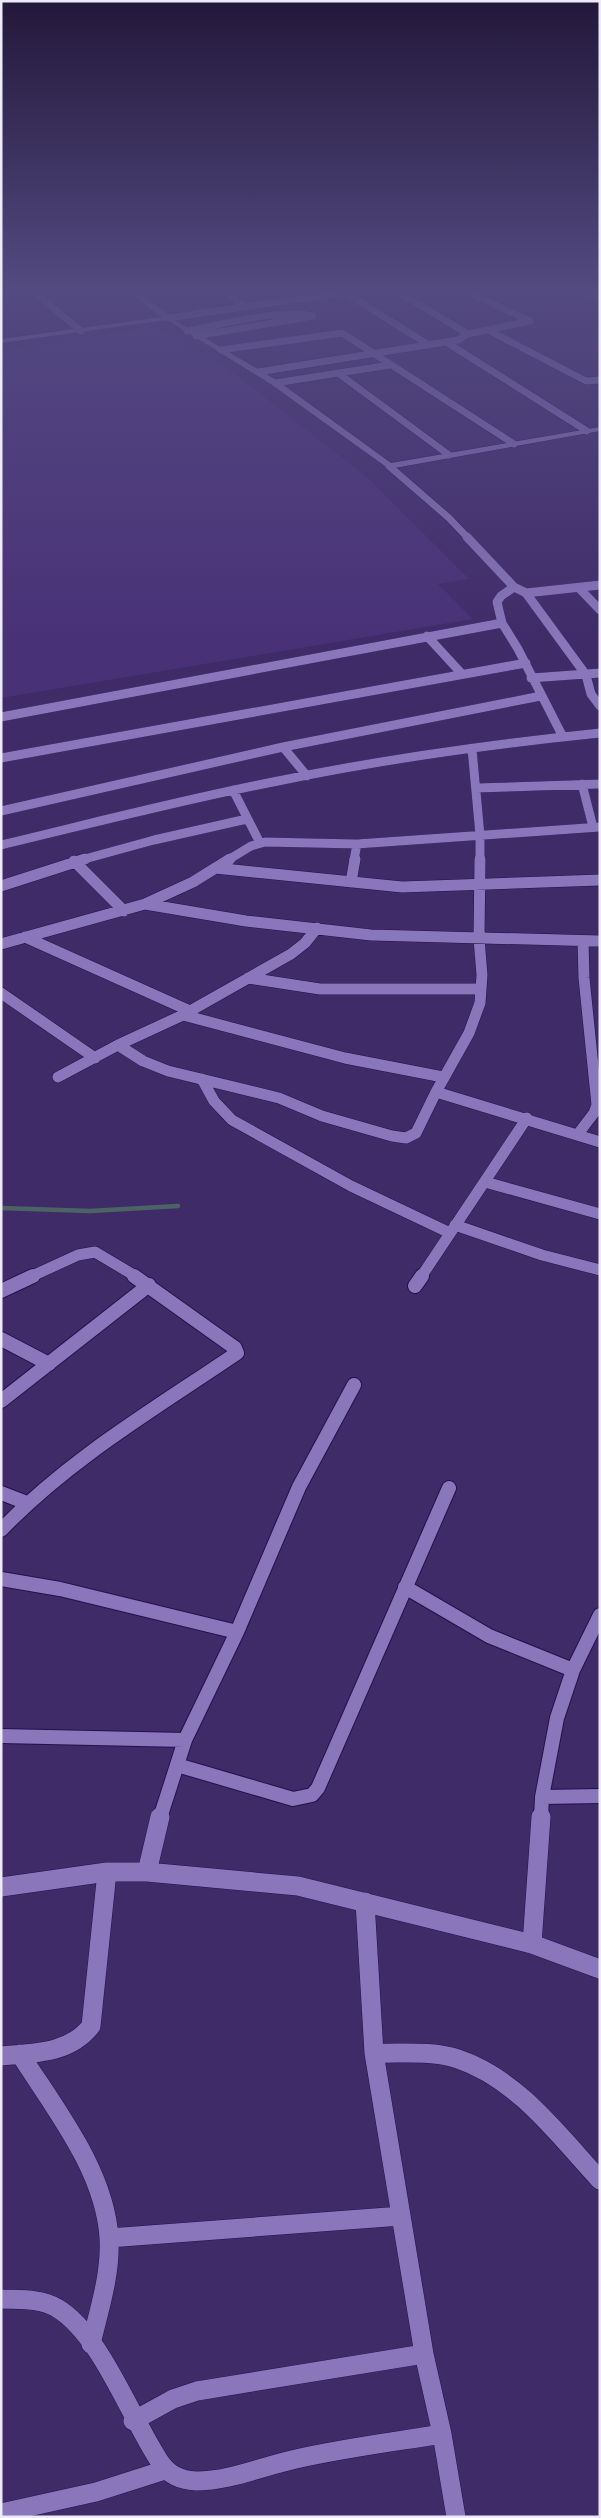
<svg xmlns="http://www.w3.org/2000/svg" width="601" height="2518" viewBox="0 0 601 2518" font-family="Bitter,serif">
<rect width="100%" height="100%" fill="#402b69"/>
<path fill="#493177" d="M155,327L222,364L368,478L469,579L438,584L473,619L1,698V351Z"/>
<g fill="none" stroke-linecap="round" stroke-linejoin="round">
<path stroke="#4b6463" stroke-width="4.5" d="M1,1208L90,1211L178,1206"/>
<defs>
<path id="minor-far4" d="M32,290L81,331
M131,290L168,318L363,290
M226,290L242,306
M395,290L468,334
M464,290L530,321
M583,290L600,299
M344,292L429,345
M488,330L586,381L600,380
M187,331C219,325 282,308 313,316L196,336
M446,342L587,431
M221,350L342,333L514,444
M258,372L458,340L468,334L530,321
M338,373L449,455
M275,383L390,365
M389,466L449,518L468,538"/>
<path id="minor-far3" d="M467,537L514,587L526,593L600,585
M514,587L501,596L497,602L502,623L518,649L563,737
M579,588L600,610
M526,593L586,675L591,694L600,706
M427,636L462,674
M531,678L600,673
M1,717L502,623
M283,747L307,776
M472,749L480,835V860
M1,758L526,663
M582,784L593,827
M476,788L600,784
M233,790L260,843
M1,811L283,747L541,696
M1,845C93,823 185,799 278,781C384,759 492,744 600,733
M81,860L154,840L247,819
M228,860L251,846L265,842L357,844L600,827
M354,860L357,844"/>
<path id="minor-far2" d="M480,859L479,939L482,975L480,1003L469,1033L436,1092L600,1142
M74,861L124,911
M215,868L402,887L600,880
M351,882L355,859
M1,886L85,859
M145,904L193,882L230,859
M25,937L190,1011
M1,944L145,904L246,921L371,935L600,941
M248,978L320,989H481
M1,993L95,1058
M183,1015L345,1058L443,1077
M118,1045L143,1061L168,1071L279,1098L322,1116L392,1136L406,1138L416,1133L436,1092
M58,1077L118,1045L183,1015L291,954L305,943L317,928
M202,1079L214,1101L232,1120L351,1186L450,1233
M578,1134L594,1113L597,1105L584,978L583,941
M485,1182L600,1214
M455,1225L542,1255L600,1270
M30,1277L78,1255L95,1252L137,1277
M421,1277L527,1118"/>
<path id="minor-far1" d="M415,1286L422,1276
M1,1291L33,1276
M1,1339L49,1364
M1,1401L149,1285
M1,1493L27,1503
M1,1530C69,1459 156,1408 237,1353L235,1348L134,1276
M1,1579L60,1589L237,1632
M405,1587L489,1636L573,1670
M1,1736L185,1740
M177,1765L293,1799L312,1795L318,1788L449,1488
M542,1797L557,1718L573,1670L600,1615
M160,1818L185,1740L237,1632L299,1487L354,1385
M541,1818L542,1797L600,1796"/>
<path id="minor" d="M147,1872L160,1817
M1,1887L107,1872H147L298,1886L532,1944L600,1969
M365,1902L374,2053L424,2354L442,2434L456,2517
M532,1944L541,1817
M374,2053C401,2054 432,2050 458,2059C518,2079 559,2136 600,2180
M20,2054C55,2109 105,2171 109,2238C111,2274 99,2310 91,2344
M1,2056C34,2053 69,2054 91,2026L107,1872
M109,2238L401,2216
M1,2299C19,2300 41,2298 57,2308C101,2334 131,2419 160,2462C169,2475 180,2480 196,2481C230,2481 263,2466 296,2459C344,2448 393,2442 442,2434
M133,2421L173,2399L197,2391L424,2354
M1,2513L96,2492L165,2470"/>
<path id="tertiary" d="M168,316L278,381L391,463L600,427V431L389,469L272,385L167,320L1,343V339Z"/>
</defs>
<use href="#minor-far4" stroke="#270f4c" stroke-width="8"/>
<use href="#minor-far3" stroke="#270f4c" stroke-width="9"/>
<use href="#minor-far2" stroke="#270f4c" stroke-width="12"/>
<use href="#minor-far1" stroke="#270f4c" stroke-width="16"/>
<use href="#minor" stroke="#270f4c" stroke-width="20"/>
<use href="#tertiary" stroke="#270f4c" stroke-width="1"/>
<use href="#minor-far4" stroke="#8976bb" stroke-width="7"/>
<use href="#minor-far3" stroke="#8976bb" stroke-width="9"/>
<use href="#minor-far2" stroke="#8976bb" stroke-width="11"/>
<use href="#minor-far1" stroke="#8976bb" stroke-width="14"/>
<use href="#minor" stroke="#8976bb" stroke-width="19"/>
<use href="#tertiary" fill="#8976bb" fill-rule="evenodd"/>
</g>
<linearGradient id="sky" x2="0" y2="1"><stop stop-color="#23183a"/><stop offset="0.45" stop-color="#534a81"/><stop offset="1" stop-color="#534a81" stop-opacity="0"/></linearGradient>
<rect width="601" height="642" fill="url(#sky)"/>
<rect width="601" height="2518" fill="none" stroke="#edeaf9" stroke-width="5"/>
</svg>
